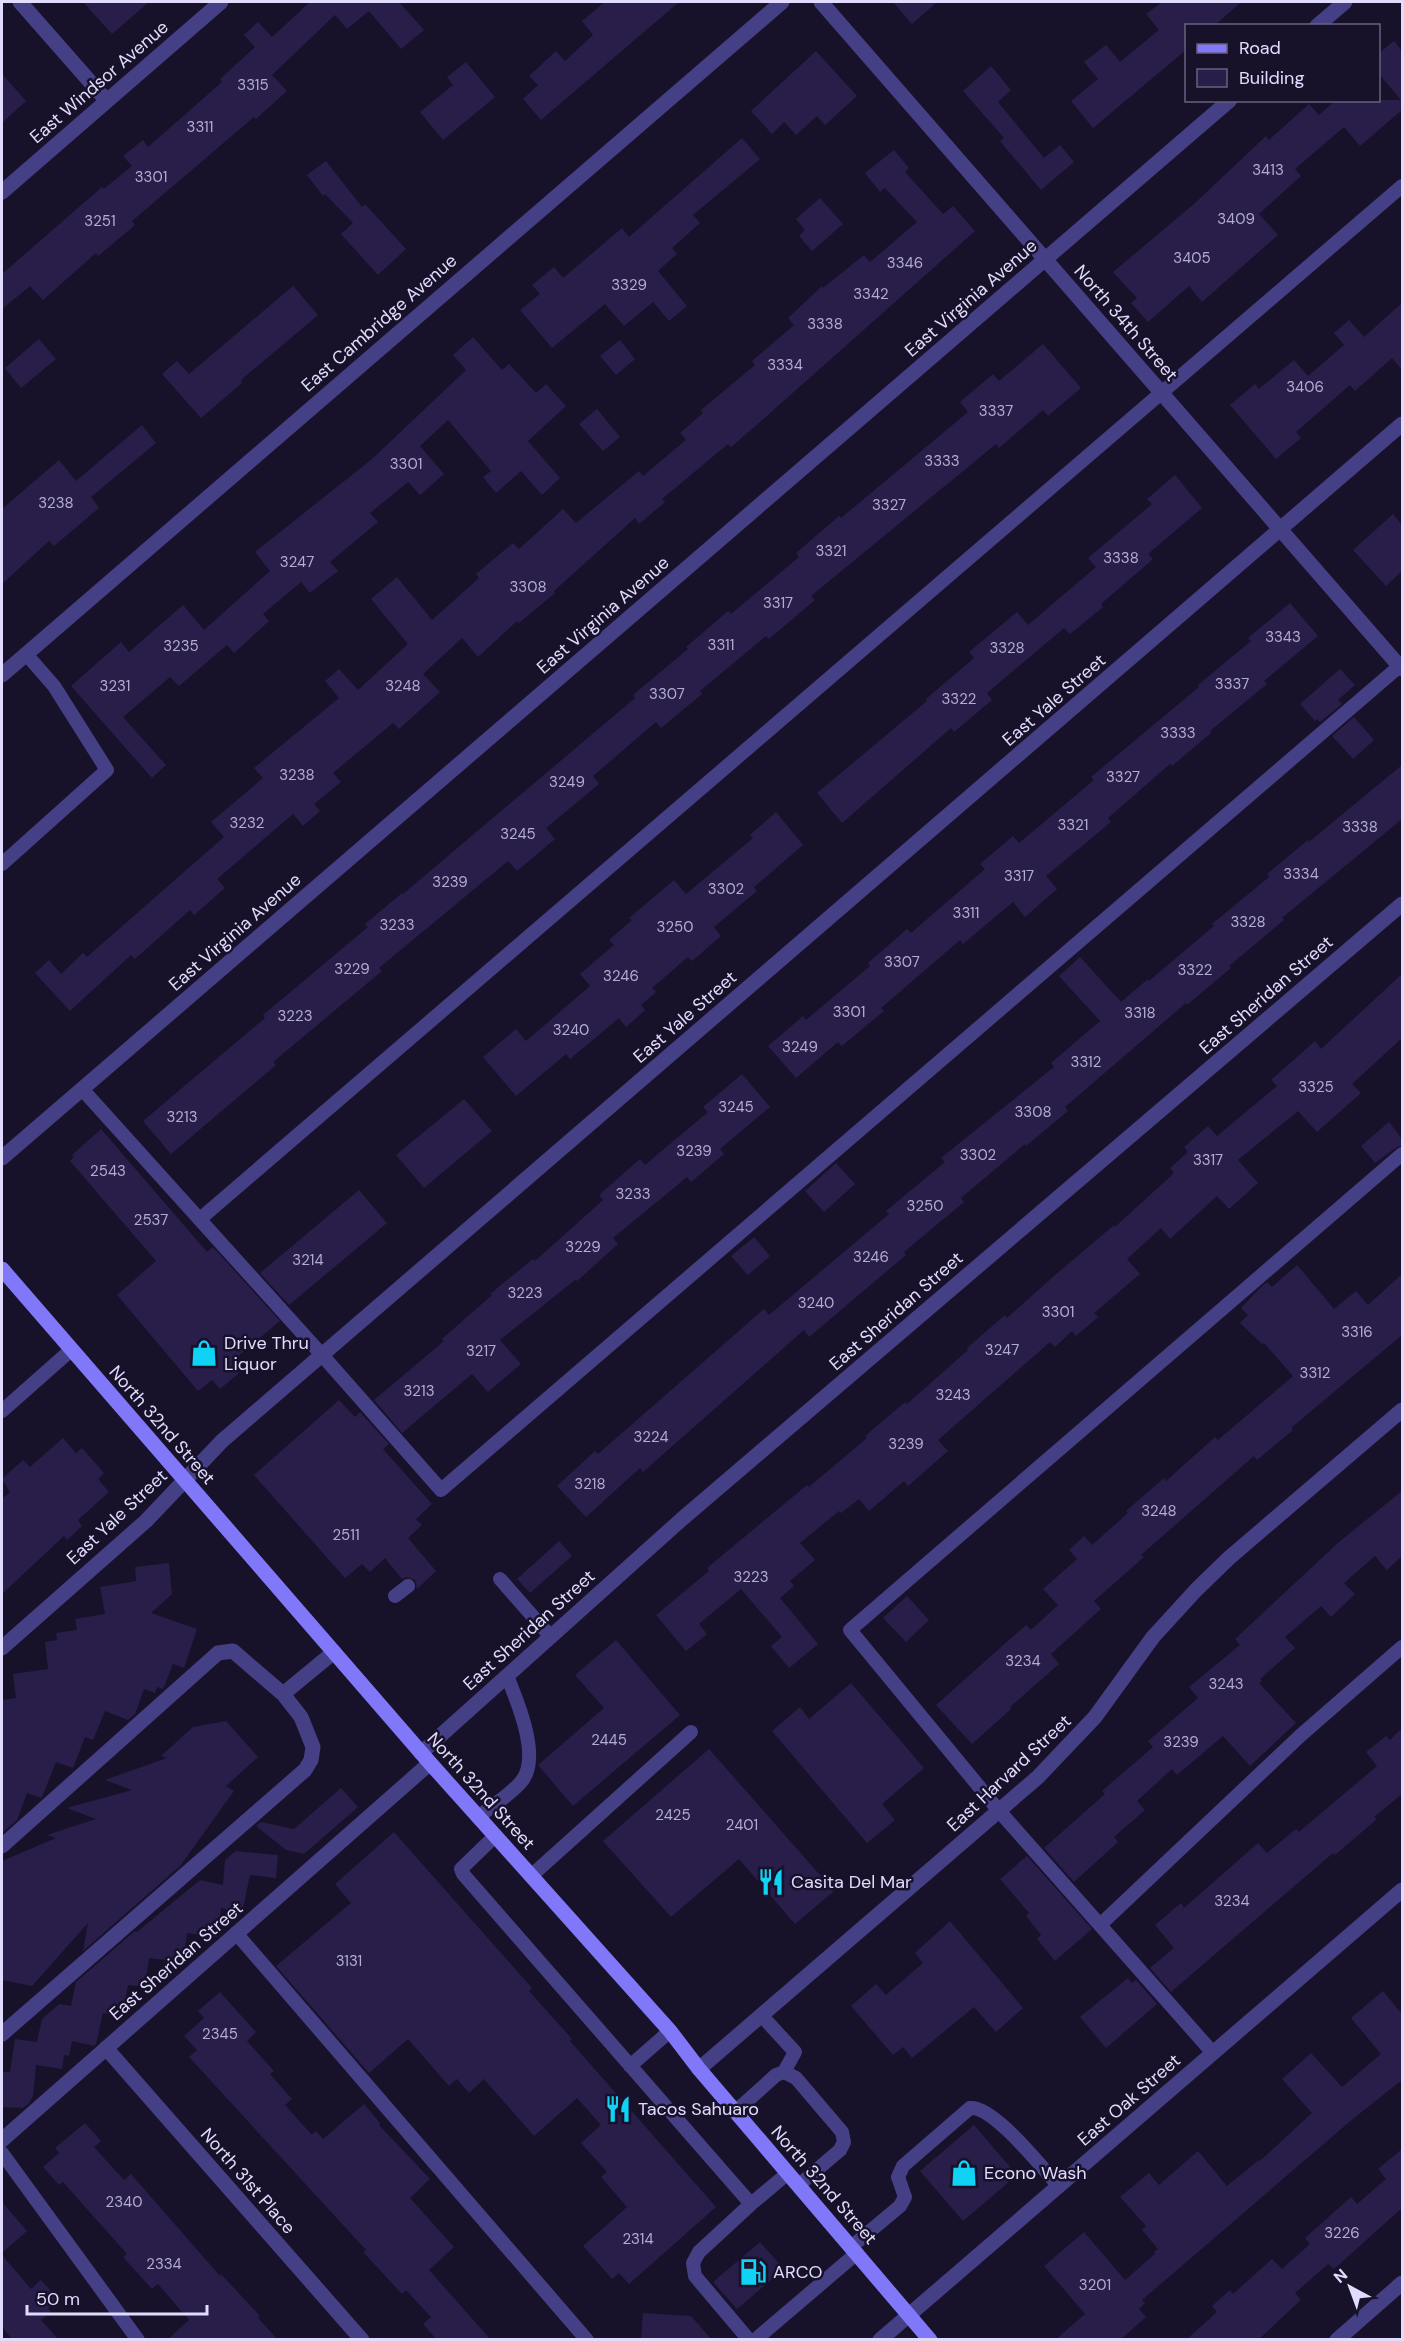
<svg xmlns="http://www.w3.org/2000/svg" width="1404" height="2341" viewBox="0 0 1404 2341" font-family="'DM Sans',sans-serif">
<rect width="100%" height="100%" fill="#171229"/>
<path fill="#291e49" d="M83,2H149L112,34Z
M310,2H399L424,30L401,49L369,11L347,29L335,15L272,75L287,91L256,119L254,117L132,221L135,225L98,256L96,253L43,300L30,286L2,309V274L102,187L104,189L132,166L123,156L143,140L148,147L222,82L220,79L255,47L244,35L258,22L272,37Z
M605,2H679L541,120L523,99L538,85L529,76L556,51L565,61L593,35L582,21Z
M893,2H937L912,24Z
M1162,2H1241L1214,26H1186V50L1093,128L1071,101L1098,79L1084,62L1106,45L1120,62L1159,30L1146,14Z
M1394,41L1402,51V110L1360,146L1344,127L1295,169L1301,176L1259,214L1278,235L1202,302L1189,286L1148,322L1131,303L1137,298L1113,272L1195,203L1266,136L1269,140L1309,104L1319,115L1336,100H1401L1378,73V54Z
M816,51L857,96L825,125L817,116L796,135L784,122L772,134L751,111Z
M466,62L495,97L443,140L420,112L453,85L447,77Z
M991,66L1011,90L998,102L1044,158L1060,145L1074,162L1041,190L1000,141L1004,138L963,91Z
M2,74L26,101L2,123Z
M742,138L760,159L693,215L700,223L672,248L677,254L658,271L687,306L669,321L653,302L624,326L605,304L552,348L520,310L540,294L532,285L554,267L563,278L622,228L629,237Z
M894,150L909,168L905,172L943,214L953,206L975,231L760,422L731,447L728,444L662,499L665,502L639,524L635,518L554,591L555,593L519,623L517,621L478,657L462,638L423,674L440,692L399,729L393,723L333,773L341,782L314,804L320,811L303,826L293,814L217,879L225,888L194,915L190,910L135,959L131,955L70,1011L35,973L49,960L61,974L83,953L87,957L224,837L211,822L263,778L254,768L339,698L325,681L339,669L358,690L408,644L371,599L397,577L432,620L479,578L476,574L513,543L519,549L563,509L576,523L639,471L643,476L686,440L680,433L703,413L701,410L755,365L752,361L794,325L788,318L822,286L823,288L864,255L870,262L917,222L885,188L880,192L865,173Z
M326,161L362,207L365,204L406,249L378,275L341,234L353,223L325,194L323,196L307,175Z
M820,198L843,224L812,251L799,236L805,230L796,219Z
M293,286L318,315L241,380L242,383L201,418L162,374L177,361L189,374Z
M1402,303V370L1392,358L1355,391L1350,385L1296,432L1301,438L1276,459L1230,405L1255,384L1259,389L1294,360L1308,376L1344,345L1334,333L1349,320L1364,337Z
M473,337L502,370L509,364L536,393L546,384L566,406L528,441L560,478L542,495L521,471L496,493L483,477L491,471L448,420L420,446L444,474L420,495L408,482L370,513L378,522L330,562L338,571L310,593L301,582L263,614L269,621L234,653L227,645L179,686L170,677L123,717L166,765L152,778L71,686L121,642L129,652L183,605L204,630L270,571L255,552L372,459L466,370L453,355Z
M39,339L56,359L21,388L5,368Z
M620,340L635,359L616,375L600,356Z
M1043,344L1081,388L1048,416L1043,410L999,448L996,444L811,596L815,600L769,639L766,636L700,691L702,694L661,728L656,722L593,776L599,784L546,828L555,839L517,871L508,861L379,968L382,971L273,1062L276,1065L171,1154L143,1121L265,1018L263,1015L368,927L365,924L402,893L403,894L635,698L633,695L688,649L686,647L728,611L731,614L799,557L796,553L839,516L841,518L968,412L960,402L993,374L999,381Z
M597,409L620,437L603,451L579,424Z
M142,425L156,443L91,497L99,508L54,546L49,541L2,584V509L59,460L76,481Z
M1175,475L1202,508L1148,554L1153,559L1101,604L1103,607L1070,634L1064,628L987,693L992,700L954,732L951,728L842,823L817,793L927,701L926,699L974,658L969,652L1017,612L1028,625L1096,567L1088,558L1152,504L1147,499Z
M1393,514L1402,525V571L1386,586L1353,550Z
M1290,603L1318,636L1264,681L1267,684L1210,731L1211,733L1172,766L1170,764L1108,818L1111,822L1046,876L1057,889L1025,917L1013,902L963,944L960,940L881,1008L884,1011L842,1046L838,1042L796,1078L768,1046L803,1016L806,1020L870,966L868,963L907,929L911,933L985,869L980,864L1013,836L1019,843L1094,780L1091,777L1199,687L1198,685L1251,641L1248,638Z
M1340,669L1355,685L1338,700L1342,704L1320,722L1317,719L1315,721L1300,704Z
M1354,717L1374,740L1353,759L1332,736Z
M1402,765V819L1282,918L1284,920L1229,966L1231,968L1187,1005L1186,1003L1065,1107L1068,1111L1026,1146L1025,1144L961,1198L964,1202L904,1252L906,1255L809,1337L804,1330L643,1472L640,1468L586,1517L557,1486L595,1451L598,1454L764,1309L769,1315L889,1214L886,1211L945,1162L941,1158L1054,1067L1051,1063L1100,1021L1059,976L1080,957L1121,1002L1148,979L1149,981L1214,926L1212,924L1269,877L1267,874L1308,840L1309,842Z
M776,812L803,845L754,887L757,891L714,927L721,936L692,961L688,957L652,988L656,992L641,1005L645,1010L626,1027L619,1018L570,1059L566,1054L516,1096L483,1057L516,1029L526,1041L590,986L580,974L614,945L609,940L632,920L629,918L674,880L686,894L753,838L750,835Z
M1402,974V1038L1352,1084L1361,1093L1317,1132L1298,1111L1238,1160L1258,1183L1229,1209L1217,1196L1170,1239L1161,1228L1127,1259L1140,1274L1094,1313L1098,1317L1076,1336L1072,1331L1055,1347L1050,1342L938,1440L948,1451L908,1486L904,1481L869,1511L859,1499L841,1513L839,1511L800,1543L815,1560L790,1581L794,1586L780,1598L818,1644L789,1668L771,1646L782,1637L741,1589L699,1624L707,1634L686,1651L656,1615L709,1571L707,1568L807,1485L809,1487L867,1438L865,1436L905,1402L907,1404L968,1350L967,1348L1005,1315L1007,1318L1054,1276L1114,1225L1115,1227L1174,1173L1170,1168L1188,1152L1184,1147L1208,1126L1217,1136L1277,1086L1271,1080L1315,1041L1321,1049Z
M742,1074L770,1107L720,1149L724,1154L691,1182L687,1177L613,1238L618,1244L577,1281L575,1280L500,1340L521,1364L488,1392L472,1374L402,1433L374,1400L444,1341L442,1339L492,1295L490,1294L533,1259L535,1261L603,1200L599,1195L640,1159L645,1165L708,1112L703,1107Z
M464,1099L492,1131L424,1188L396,1155Z
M1389,1122L1402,1139V1145L1397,1147L1375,1163L1361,1146Z
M101,1129L207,1252L213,1247L280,1321L231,1362L239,1373L220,1389L212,1380L198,1391L117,1295L156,1261L70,1161L74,1157L72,1155Z
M836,1163L855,1184L824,1212L805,1191Z
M359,1190L387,1223L289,1305L260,1273Z
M754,1237L770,1256L748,1275L731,1256Z
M1297,1265L1334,1309L1356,1291L1368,1305L1402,1274V1335L1291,1428L1293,1430L1257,1460L1254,1456L1141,1555L1144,1557L1094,1601L1101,1609L1051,1654L1059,1664L1010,1707L1011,1709L972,1744L936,1705L1026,1625L1031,1630L1058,1605L1043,1589L1077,1559L1069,1550L1084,1536L1092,1545L1128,1513L1126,1511L1164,1478L1166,1481L1215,1437L1218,1440L1293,1376L1264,1343L1262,1344L1240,1323L1248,1315L1241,1308L1259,1289L1267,1282L1272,1287Z
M339,1400L355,1417L360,1412L389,1444L383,1449L432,1504L416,1519L422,1525L408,1538L436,1571L417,1589L415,1580L407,1577L402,1579L385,1558L370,1572L362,1564L345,1578L254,1475Z
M63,1438L76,1453L82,1448L104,1473L98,1479L109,1492L78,1520L82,1526L67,1540L64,1536L2,1594V1499L10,1492L2,1479L23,1460L30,1467Z
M1402,1491V1556L1387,1570L1375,1556L1344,1583L1355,1594L1331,1617L1321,1606L1285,1637L1295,1648L1260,1679L1262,1681L1259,1683L1296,1723L1250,1766L1223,1736L1177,1775L1172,1769L1137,1801L1145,1810L1114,1837L1118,1842L1074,1882L1044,1848L1105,1794L1102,1791L1153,1747L1148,1741L1198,1698L1189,1687L1240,1645L1235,1639L1339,1542Z
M559,1541L572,1556L530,1593L517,1579Z
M169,1563L172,1594L151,1613L197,1629L184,1668L173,1664L163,1689L157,1687L155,1693L144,1689L135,1714L128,1720L105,1711L93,1740L85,1737L73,1768L56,1762L42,1797L41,1798L27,1793L17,1820L2,1833V1700L16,1698L13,1674L48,1669L45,1642L57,1640L56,1633L77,1630L75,1619L105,1614L100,1587L136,1581L135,1567Z
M907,1596L929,1620L906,1642L883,1618Z
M616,1640L680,1715L573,1806L538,1765L604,1708L575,1675Z
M851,1683L924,1768L882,1804L895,1820L867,1843L772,1731L800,1707L809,1719Z
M226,1721L258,1757L226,1786L234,1791L180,1866L83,1951L88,1923L32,1986L2,1980V1861L56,1838L47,1835L96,1819L67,1808L132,1790L105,1780L167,1758L161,1756L193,1727Z
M1402,1728V1794L1374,1817L1377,1819L1335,1855L1333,1853L1171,1992L1150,1968L1174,1948L1155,1925L1181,1903L1184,1908L1258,1843L1267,1853L1296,1829L1299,1832L1377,1766L1366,1752L1386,1736L1390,1740Z
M709,1749L834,1891L795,1924L739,1859L671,1917L603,1841Z
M341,1788L358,1807L304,1854L286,1850L256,1826L261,1822L294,1829Z
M394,1832L532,1988L529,1991L572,2039L570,2041L716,2207L629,2284L619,2273L612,2279L583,2246L627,2207L601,2177L607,2172L581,2143L601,2125L577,2098L534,2136L484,2079L469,2093L457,2079L449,2086L408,2039L369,2073L276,1966L351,1903L335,1884Z
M236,1851L278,1855L276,1878L250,1875L242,1913L221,1908L218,1937L187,1933L183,1962L149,1958L145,1987L128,1985L122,2016L103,2013L96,2044L94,2046L72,2041L69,2056L64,2055L62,2069L36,2065L33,2096L29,2103L23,2108L2,2107V2072H10L15,2039L37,2042L42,2019L59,2004L71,2006L76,1982L135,1931L137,1932L200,1880L223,1885L225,1860Z
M1027,1856L1092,1929L1055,1961L1037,1939L1041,1935L1026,1916L1029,1913L1000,1879Z
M950,1921L1023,2008L996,2032L974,2007L912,2058L903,2047L893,2055L851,2006L876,1984L886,1995L923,1963L915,1953Z
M1128,1978L1132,1983L1136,1980L1157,2004L1106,2048L1080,2017Z
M1383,1991L1402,2014V2080L1354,2118L1142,2300L1145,2303L1139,2309L1146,2317L1120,2340H1055L1085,2314L1044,2266L1084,2232L1125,2280L1155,2254L1154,2252L1158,2249L1142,2230L1146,2226L1120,2197L1149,2173L1159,2185L1198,2151L1227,2186L1259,2160L1260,2161L1312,2113L1282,2079L1311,2053L1342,2087L1381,2054L1351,2018Z
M220,1992L256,2032L247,2041L274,2071L270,2074L292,2099L285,2105L312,2135L316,2131L323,2139L364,2104L380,2123L379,2125L430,2179L410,2198L454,2247L429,2270L491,2340H437L423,2324L431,2317L406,2290L402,2294L363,2252L366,2250L189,2057L197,2050L184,2036L204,2018L198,2011Z
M85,2123L101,2141L94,2147L124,2180L131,2174L220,2276L221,2274L260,2316L258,2318L278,2340H167L189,2320L158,2284L152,2289L123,2257L127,2254L63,2182L59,2185L43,2167L59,2153L55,2148Z
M974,2125L1017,2175L963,2221L920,2171Z
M1402,2149V2208L1334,2269L1328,2264L1295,2293L1301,2300L1258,2340H1186L1217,2312L1212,2306L1230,2290L1233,2294L1272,2259L1282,2269L1310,2244L1305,2238L1351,2197L1357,2204L1386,2179L1378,2169Z
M2,2202L27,2231L2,2253Z
M760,2242L784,2269L737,2309L713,2282Z
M2,2255L31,2289L41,2280L58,2299L48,2308L51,2312L41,2320L59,2340H13L2,2327Z
M643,2313L691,2316L712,2340H641Z"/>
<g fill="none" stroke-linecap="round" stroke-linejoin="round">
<path stroke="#453f86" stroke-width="14" d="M2,864L107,770L54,686L26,654
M82,1089L322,1355L441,1490L1402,664
M200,1219L1402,186
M2,1411L71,1350
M500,1579L551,1637
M395,1596L408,1586
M478,1817C492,1806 510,1795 521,1782C542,1758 517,1701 507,1676
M495,1836L461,1869L463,1874L751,2204
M531,1876L691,1732
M1100,1925L1301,1735L1402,1647
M236,1933L587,2340
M761,2015L795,2052L784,2072
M1213,2053L1000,1812L850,1630L1402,1154
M630,2066L670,2031
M735,2112L776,2075L784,2072L796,2078L842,2132L844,2142L840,2150L799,2185
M2,2153L138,2340
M851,2247L900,2206L905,2197L898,2177L903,2166L970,2108C993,2105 1042,2168 1059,2186
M749,2340L695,2276L693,2263L699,2252L751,2204L788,2173
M755,2340L857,2253"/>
<path stroke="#453f86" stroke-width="15" d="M20,2L107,101
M821,2L1402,669
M1317,26L1345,2
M2,192L221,2
M2,675L782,2
M2,1158L1230,100
M2,1648L146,1521L222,1441L1402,424
M283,1694L334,1652
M421,1753L682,1519L1402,904
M2,1846L218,1653L233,1651L283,1694L301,1717L313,1747L311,1760L305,1770L2,2034
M106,2048L362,2340
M699,2069L1038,1777L1095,1717L1153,1637L1196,1590L1229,1558L1402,1410
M2,2140L430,1763
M1337,2340L1402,2283"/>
<path stroke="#453f86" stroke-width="15" d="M880,2340L1402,1890"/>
<path stroke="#8177f9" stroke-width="15" d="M2,1269L430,1763L670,2031L699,2069L930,2340"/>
</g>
<defs>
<symbol id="shop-bare" viewBox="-9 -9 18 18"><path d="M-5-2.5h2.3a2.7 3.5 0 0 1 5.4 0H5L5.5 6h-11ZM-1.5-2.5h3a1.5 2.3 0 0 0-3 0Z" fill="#10d2f5" stroke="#171229" stroke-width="2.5" paint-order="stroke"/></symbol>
<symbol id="restaurant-bare" viewBox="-9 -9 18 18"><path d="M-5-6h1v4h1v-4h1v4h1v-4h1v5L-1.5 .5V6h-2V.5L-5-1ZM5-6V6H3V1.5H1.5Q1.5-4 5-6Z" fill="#10d2f5" stroke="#171229" stroke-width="2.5" paint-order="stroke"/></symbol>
<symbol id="fuel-bare" viewBox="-9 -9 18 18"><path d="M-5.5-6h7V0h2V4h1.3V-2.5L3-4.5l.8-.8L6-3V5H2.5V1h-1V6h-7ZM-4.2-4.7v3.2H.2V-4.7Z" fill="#10d2f5" stroke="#171229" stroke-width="2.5" paint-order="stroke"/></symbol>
</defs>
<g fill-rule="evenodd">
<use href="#shop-bare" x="185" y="1334" width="38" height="38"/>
<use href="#restaurant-bare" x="752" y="1863" width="38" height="38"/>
<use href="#restaurant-bare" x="599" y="2090" width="38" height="38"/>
<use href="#shop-bare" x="945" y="2154" width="38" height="38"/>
<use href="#fuel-bare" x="734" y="2253" width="38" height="38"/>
</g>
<g text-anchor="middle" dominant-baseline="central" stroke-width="5" stroke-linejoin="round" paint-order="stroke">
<g font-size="15" fill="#b3acd1">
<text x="253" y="85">3315</text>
<text x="200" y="127">3311</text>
<text x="1268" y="170">3413</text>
<text x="151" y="177">3301</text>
<text x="1236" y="219">3409</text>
<text x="100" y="221">3251</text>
<text x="1192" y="258">3405</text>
<text x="905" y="263">3346</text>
<text x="629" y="285">3329</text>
<text x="871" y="294">3342</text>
<text x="825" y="324">3338</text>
<text x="785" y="365">3334</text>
<text x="1305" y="387">3406</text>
<text x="996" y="411">3337</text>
<text x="942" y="461">3333</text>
<text x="406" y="464">3301</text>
<text x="56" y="503">3238</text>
<text x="889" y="505">3327</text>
<text x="831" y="551">3321</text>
<text x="1121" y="558">3338</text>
<text x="297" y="562">3247</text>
<text x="528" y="587">3308</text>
<text x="778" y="603">3317</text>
<text x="1283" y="637">3343</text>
<text x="721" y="645">3311</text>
<text x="181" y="646">3235</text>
<text x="1007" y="648">3328</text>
<text x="1232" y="684">3337</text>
<text x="115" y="686">3231</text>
<text x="403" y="686">3248</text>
<text x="667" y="694">3307</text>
<text x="959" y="699">3322</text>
<text x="1178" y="733">3333</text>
<text x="297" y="775">3238</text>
<text x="1123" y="777">3327</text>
<text x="567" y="782">3249</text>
<text x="247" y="823">3232</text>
<text x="1073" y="825">3321</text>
<text x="1360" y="827">3338</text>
<text x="518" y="834">3245</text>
<text x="1301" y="874">3334</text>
<text x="1019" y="876">3317</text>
<text x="450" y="882">3239</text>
<text x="726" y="889">3302</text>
<text x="966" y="913">3311</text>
<text x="1248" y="922">3328</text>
<text x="397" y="925">3233</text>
<text x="675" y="927">3250</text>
<text x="902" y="962">3307</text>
<text x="352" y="969">3229</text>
<text x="1195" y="970">3322</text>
<text x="621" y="976">3246</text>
<text x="849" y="1012">3301</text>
<text x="1140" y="1013">3318</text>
<text x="295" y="1016">3223</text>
<text x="571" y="1030">3240</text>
<text x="800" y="1047">3249</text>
<text x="1086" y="1062">3312</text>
<text x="1316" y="1087">3325</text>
<text x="736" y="1107">3245</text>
<text x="1033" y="1112">3308</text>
<text x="182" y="1117">3213</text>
<text x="694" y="1151">3239</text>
<text x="978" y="1155">3302</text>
<text x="1208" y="1160">3317</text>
<text x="108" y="1171">2543</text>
<text x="633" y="1194">3233</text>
<text x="925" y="1206">3250</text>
<text x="151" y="1220">2537</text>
<text x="583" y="1247">3229</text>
<text x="871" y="1257">3246</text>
<text x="308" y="1260">3214</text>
<text x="525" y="1293">3223</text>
<text x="816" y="1303">3240</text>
<text x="1058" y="1312">3301</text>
<text x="1357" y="1332">3316</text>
<text x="1002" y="1350">3247</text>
<text x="481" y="1351">3217</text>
<text x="1315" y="1373">3312</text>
<text x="419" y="1391">3213</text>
<text x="953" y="1395">3243</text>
<text x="651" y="1437">3224</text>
<text x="906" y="1444">3239</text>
<text x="590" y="1484">3218</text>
<text x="1159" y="1511">3248</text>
<text x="346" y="1535">2511</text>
<text x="751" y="1577">3223</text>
<text x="1023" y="1661">3234</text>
<text x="1226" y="1684">3243</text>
<text x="609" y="1740">2445</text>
<text x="1181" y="1742">3239</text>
<text x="673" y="1815">2425</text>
<text x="742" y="1825">2401</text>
<text x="1232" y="1901">3234</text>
<text x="349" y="1961">3131</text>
<text x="220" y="2034">2345</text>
<text x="124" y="2202">2340</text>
<text x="1342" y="2233">3226</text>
<text x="638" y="2239">2314</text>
<text x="164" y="2264">2334</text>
<text x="1095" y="2285">3201</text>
</g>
<g font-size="18" fill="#e1dbfe" stroke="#171229">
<text transform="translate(99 82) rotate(-41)">East Windsor Avenue</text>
<text transform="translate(971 298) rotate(-41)">East Virginia Avenue</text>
<text transform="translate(379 323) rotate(-41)">East Cambridge Avenue</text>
<text transform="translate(1126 323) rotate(49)">North 34th Street</text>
<text transform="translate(603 615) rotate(-41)">East Virginia Avenue</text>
<text transform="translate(1054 700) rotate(-41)">East Yale Street</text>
<text transform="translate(235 932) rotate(-41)">East Virginia Avenue</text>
<text transform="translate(1266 995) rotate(-41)">East Sheridan Street</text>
<text transform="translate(685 1017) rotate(-41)">East Yale Street</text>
<text transform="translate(896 1311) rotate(-41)">East Sheridan Street</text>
<text transform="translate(162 1425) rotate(49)">North 32nd Street</text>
<text transform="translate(117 1517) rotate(-43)">East Yale Street</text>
<text transform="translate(529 1630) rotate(-42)">East Sheridan Street</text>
<text transform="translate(1009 1773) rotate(-43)">East Harvard Street</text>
<text transform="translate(481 1791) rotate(48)">North 32nd Street</text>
<text transform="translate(176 1961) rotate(-41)">East Sheridan Street</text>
<text transform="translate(1129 2100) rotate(-41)">East Oak Street</text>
<text transform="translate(248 2181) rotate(49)">North 31st Place</text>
<text transform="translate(824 2185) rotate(49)">North 32nd Street</text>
</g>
<g font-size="18" fill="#e1dbfe" stroke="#171229" text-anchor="start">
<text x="224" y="1343">Drive Thru<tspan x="224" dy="21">Liquor</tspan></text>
<text x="791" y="1882">Casita Del Mar</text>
<text x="638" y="2109">Tacos Sahuaro</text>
<text x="984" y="2173">Econo Wash</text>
<text x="773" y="2272">ARCO</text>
</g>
</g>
<rect width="1404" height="2341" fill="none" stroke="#e1dbfe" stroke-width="6"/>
<rect x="1185" y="24" width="195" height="78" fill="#171229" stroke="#68627e" stroke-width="1.5"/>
<rect x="1197" y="44" width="30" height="9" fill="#8177f9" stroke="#68627e" stroke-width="1.5"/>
<text x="1239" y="54" font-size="18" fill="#e1dbfe">Road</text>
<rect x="1197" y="69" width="30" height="18" fill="#291e49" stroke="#68627e" stroke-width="1.5"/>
<text x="1239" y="84" font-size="18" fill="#e1dbfe">Building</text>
<g transform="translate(1350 2287) rotate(319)" stroke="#171229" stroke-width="4.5" paint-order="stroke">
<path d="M0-4.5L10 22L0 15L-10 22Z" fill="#e1dbfe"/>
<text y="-9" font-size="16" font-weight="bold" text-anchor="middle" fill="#e1dbfe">N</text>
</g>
<path d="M27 2305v9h180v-9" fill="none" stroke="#e1dbfe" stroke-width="3"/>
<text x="36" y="2305" font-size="18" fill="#e1dbfe" stroke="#171229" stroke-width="4.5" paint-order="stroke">50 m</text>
</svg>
